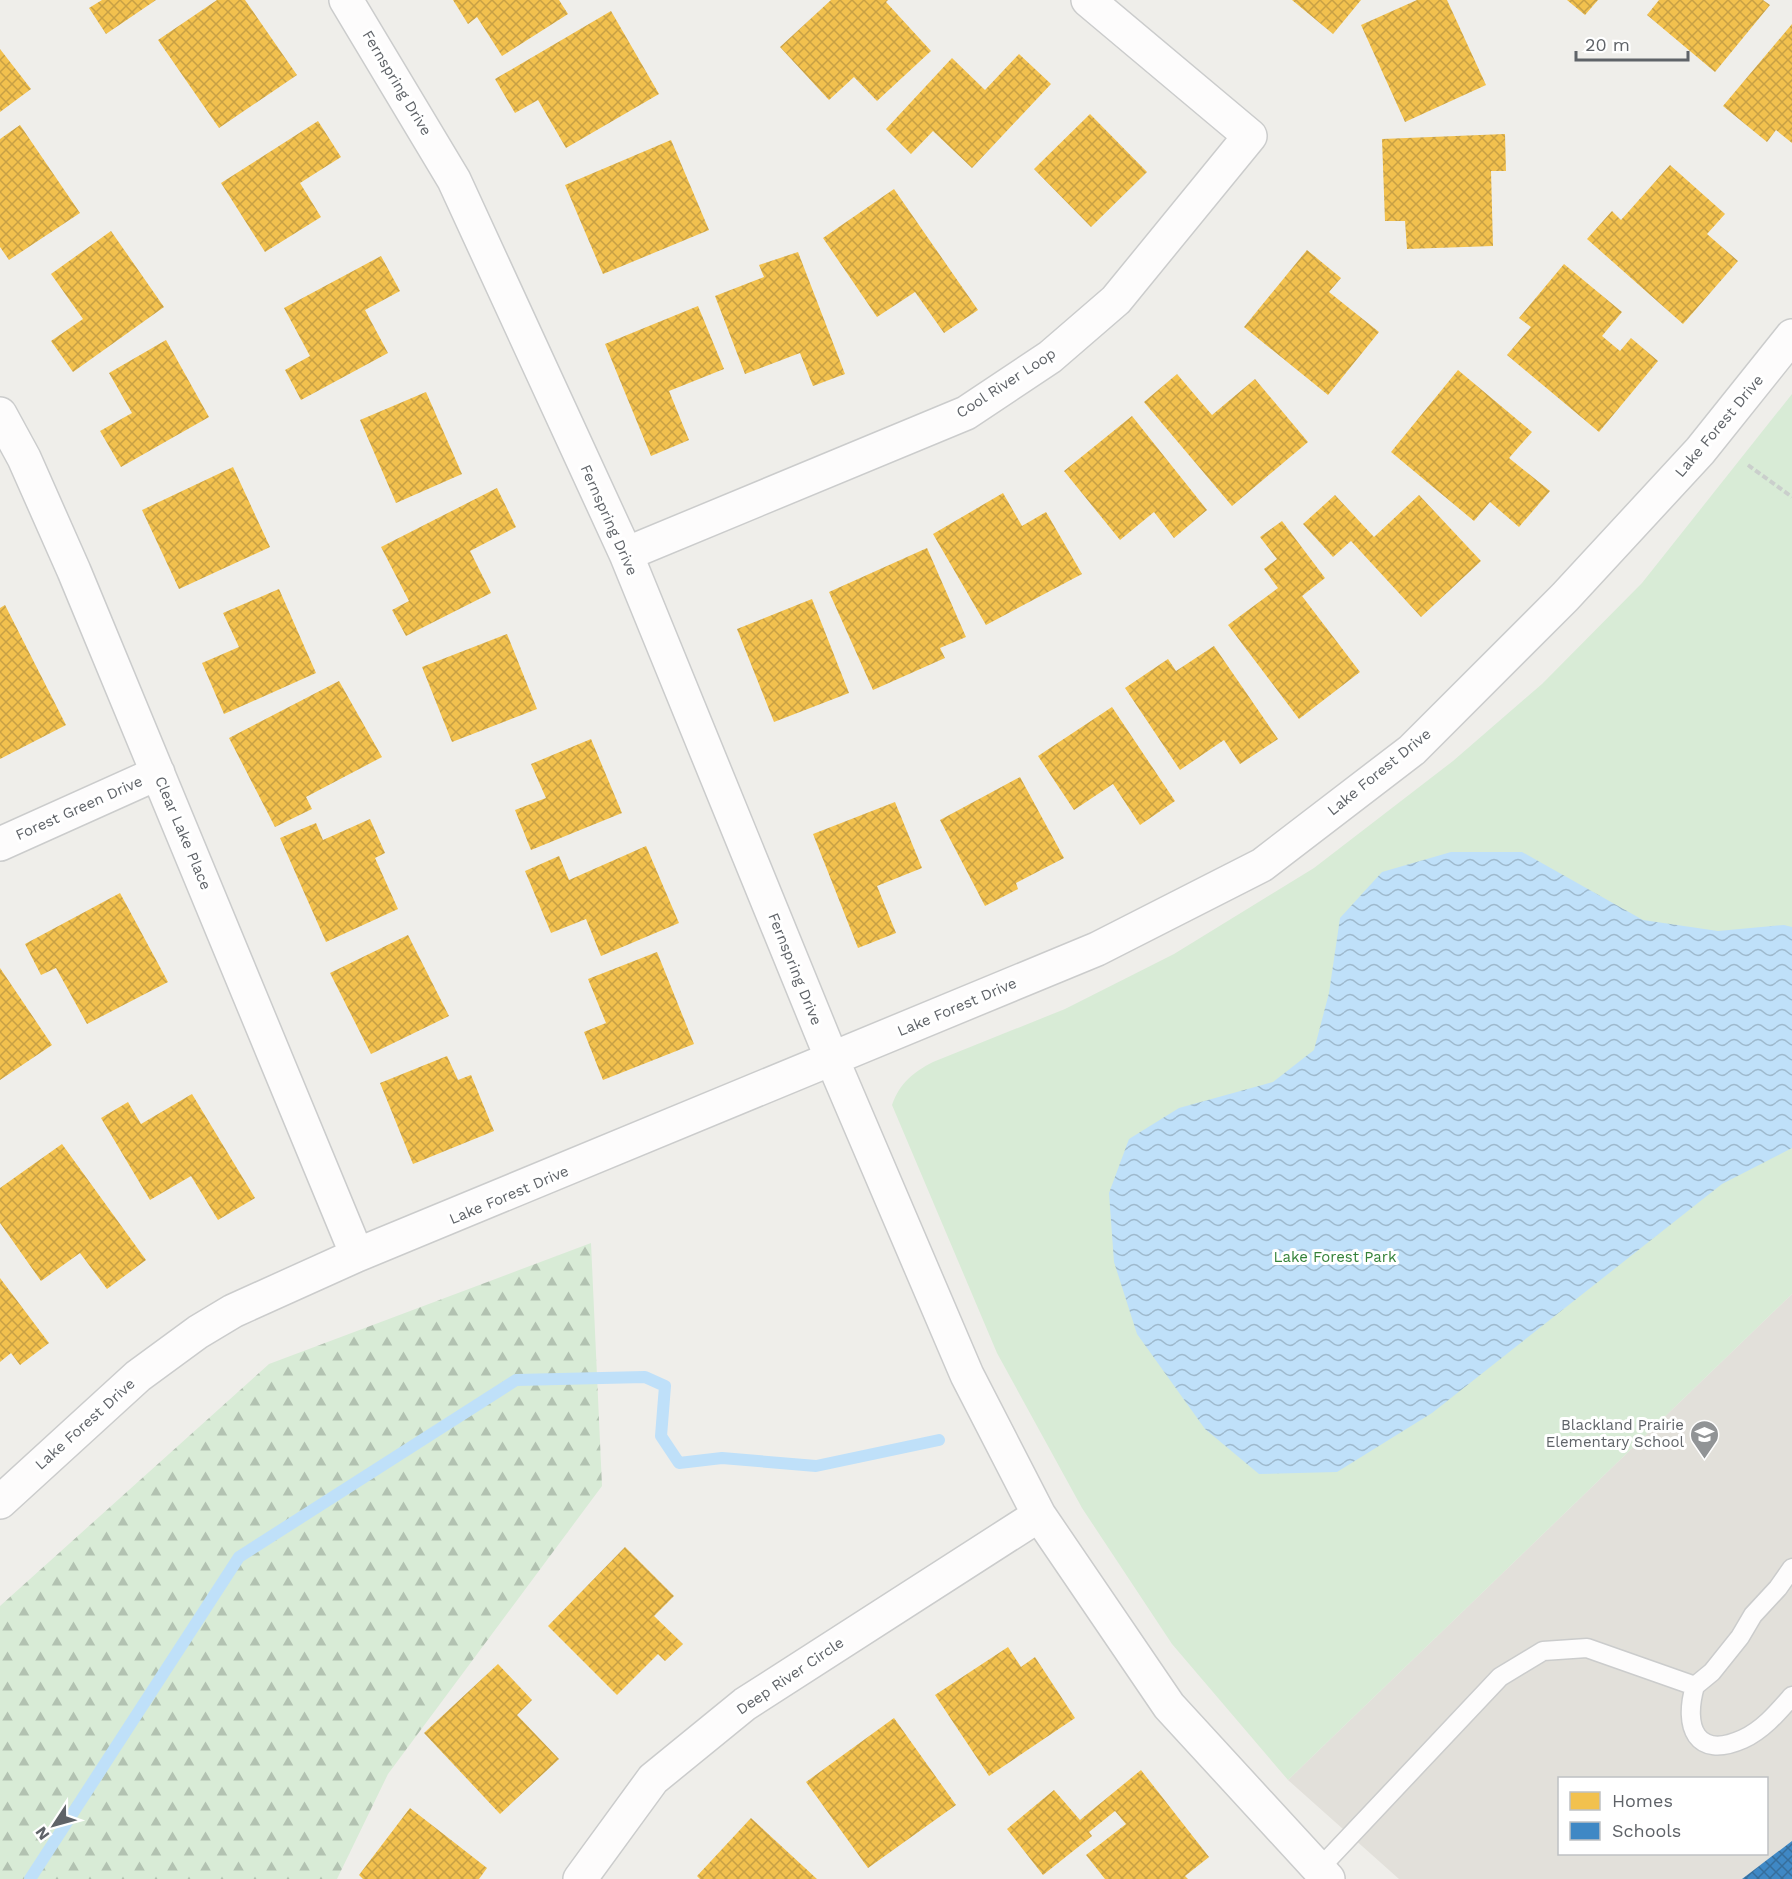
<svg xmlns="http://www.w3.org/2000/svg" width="1792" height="1879" viewBox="0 0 1792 1879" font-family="'Work Sans',sans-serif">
<defs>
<pattern id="forest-firs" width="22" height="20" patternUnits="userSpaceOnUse" patternTransform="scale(1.5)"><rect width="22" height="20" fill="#d8ebd6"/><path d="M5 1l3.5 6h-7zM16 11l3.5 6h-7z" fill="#b2c2b1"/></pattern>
<pattern id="water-waves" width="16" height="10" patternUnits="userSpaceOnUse" patternTransform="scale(1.5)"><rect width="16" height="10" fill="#bfe0f9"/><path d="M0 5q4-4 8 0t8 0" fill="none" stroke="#9eb9cd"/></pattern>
<pattern id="homes-cross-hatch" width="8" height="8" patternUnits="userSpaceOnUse" patternTransform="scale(1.5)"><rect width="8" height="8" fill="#f2c14e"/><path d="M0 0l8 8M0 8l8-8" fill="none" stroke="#c7a045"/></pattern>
<pattern id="schools-cross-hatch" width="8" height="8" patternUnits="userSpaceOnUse" patternTransform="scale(1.5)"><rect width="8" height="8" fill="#3f88c5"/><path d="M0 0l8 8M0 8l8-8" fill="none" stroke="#366e9c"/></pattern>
</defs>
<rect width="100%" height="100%" fill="#efeeea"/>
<path fill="#e2e0da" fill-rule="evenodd" d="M1792,1294V1879H1399L1288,1780ZM1560,1778H1766V1854H1560Z"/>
<path fill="#d8ebd6" d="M1792,394V1294L1288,1780L1172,1644L1082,1508L997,1353L892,1105C900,1083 912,1073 933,1062L1065,1009L1174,954L1314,868L1453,761L1542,684L1642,583Z"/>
<path fill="url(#forest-firs)" d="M591,1243L602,1486L388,1774L337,1879H0V1606L269,1364Z"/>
<path fill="url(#water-waves)" d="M1451,852H1522L1643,920L1718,931L1784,925L1792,927V1148L1722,1184L1432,1413L1337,1472L1259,1474L1205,1429L1137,1334L1114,1262L1109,1193L1129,1139L1179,1108L1273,1082L1314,1050L1329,993L1340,918L1382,872Z"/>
<path fill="url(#homes-cross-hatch)" d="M102,0H156L106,34L89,8Z
M217,0H245L297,75L219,128L158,40Z
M453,0H559L568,14L502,56L477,17L468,24Z
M831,0H888L886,2L931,51L877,101L854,77L829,100L780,47Z
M1292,0H1361L1333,34Z
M1417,0H1447L1486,85L1405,122L1361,25Z
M1567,0H1598L1585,15Z
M1659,0H1763L1770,5L1715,72L1647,15Z
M611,11L659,94L566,148L538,100L515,113L495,79Z
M1792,24V143L1776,130L1767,142L1723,106Z
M0,49L31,89L0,112Z
M1019,54L1051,84L972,168L933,131L911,154L886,129L952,58L985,90Z
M1090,114L1147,172L1091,227L1034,169Z
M318,121L341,157L300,183L321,217L265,252L221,183Z
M20,125L80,213L9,260L0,247V139Z
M1505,134L1506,171H1491L1493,246L1407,249L1405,221H1385L1382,139Z
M671,140L709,230L603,274L565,185Z
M1670,165L1725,214L1707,234L1738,261L1683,324L1587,239L1612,211L1621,220Z
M894,189L978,310L944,333L915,292L877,317L823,238Z
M111,231L164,307L73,372L51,341L83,319L51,274Z
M1307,250L1341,278L1329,292L1379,332L1328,395L1244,327Z
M798,252L845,374L813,386L800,353L745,374L715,296L764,277L759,265Z
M381,256L400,291L365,310L388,353L301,400L285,370L310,356L284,308Z
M1564,264L1622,312L1602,336L1620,351L1631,338L1658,361L1599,432L1507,355L1531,327L1519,318Z
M698,306L724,369L669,391L689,440L651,456L605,344Z
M166,340L209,417L121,467L100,431L132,413L109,373Z
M1458,370L1532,432L1509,458L1550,491L1519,527L1490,502L1474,521L1391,452Z
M1177,374L1212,415L1255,379L1308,442L1232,506L1144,402Z
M426,392L462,474L396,503L360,420Z
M1132,416L1207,510L1174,538L1154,512L1120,540L1064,471Z
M233,467L270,547L179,589L142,510Z
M497,488L516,527L470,551L491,593L406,636L392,610L409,601L381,547Z
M1003,493L1022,526L1046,512L1082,574L986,625L933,534Z
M1335,495L1374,537L1419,495L1481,561L1421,617L1351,541L1333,557L1303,524Z
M1282,521L1325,578L1302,596L1360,672L1299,719L1228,625L1278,588L1264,569L1277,559L1260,537Z
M927,548L966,637L940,648L945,658L873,690L829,592Z
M279,589L316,673L224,714L202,663L239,647L223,613Z
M812,599L849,693L774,722L737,629Z
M5,605L66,725L0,759V608Z
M507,634L537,709L452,742L422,667Z
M1214,646L1278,739L1240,764L1224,740L1180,770L1125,688L1168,659L1176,671Z
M339,681L382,757L306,797L312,809L275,827L229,738Z
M1112,707L1175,801L1140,825L1113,784L1074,810L1038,756Z
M591,739L622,813L531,850L515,810L546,798L531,764Z
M1020,777L1064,858L1016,883L1018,889L985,906L940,820Z
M895,802L922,868L877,886L896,933L858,948L813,834Z
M370,819L385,853L375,858L398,909L326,942L280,838L316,823L323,840Z
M646,846L679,923L601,956L586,919L551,933L525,871L559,856L569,880Z
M120,893L168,982L87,1024L56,968L41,975L25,944Z
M408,935L449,1016L371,1054L330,973Z
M657,952L694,1044L603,1080L584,1032L606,1023L588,979Z
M0,968L52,1045L0,1080Z
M447,1056L458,1080L471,1075L494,1131L413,1164L380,1083Z
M192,1094L255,1198L218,1220L191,1176L150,1200L101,1118L128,1102L141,1124Z
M62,1144L146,1260L107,1289L80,1253L41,1281L0,1223V1188Z
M0,1278L49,1343L20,1365L11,1353L0,1362Z
M625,1547L674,1596L654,1616L683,1644L665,1661L658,1654L617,1695L548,1626Z
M1008,1647L1021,1667L1035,1657L1075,1718L989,1776L935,1695Z
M498,1664L532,1700L517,1715L559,1759L500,1814L424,1733Z
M894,1718L956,1805L868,1868L806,1782Z
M1141,1770L1209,1857L1185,1876L1188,1879H1105L1086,1855L1126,1824L1115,1811L1089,1832L1092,1836L1043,1875L1007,1829L1054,1790L1080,1820Z
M410,1808L487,1868L479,1879H363L359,1875Z
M751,1818L817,1879H700L697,1876Z"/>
<path fill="url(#schools-cross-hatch)" d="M1792,1841V1879H1742Z"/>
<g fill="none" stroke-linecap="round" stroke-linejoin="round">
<path stroke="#bfe0f9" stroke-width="12" d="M30,1879L239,1557L516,1380L645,1377L665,1386L661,1436L679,1463L722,1458L816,1466L939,1440"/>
<defs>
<path id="lane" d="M1695,1686C1683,1727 1696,1760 1743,1739C1763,1730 1778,1712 1792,1696
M1318,1870L1500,1677L1543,1651L1587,1648L1695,1686L1712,1672L1740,1637L1753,1615L1778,1588L1792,1568"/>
<path id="street" d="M346,0L454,180L626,554L832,1059L967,1375L1039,1515L1169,1706L1328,1879
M0,414L24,458L74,571L357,1255
M626,554L966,413L1050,357L1116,300L1250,136L1088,0
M0,844L158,773
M0,1502L138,1376L198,1332L233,1311L357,1255L1097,949L1262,865L1412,750L1565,597L1700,451L1792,336
M580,1879L653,1779L745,1704L1039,1515"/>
</defs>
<use href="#lane" stroke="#cbcccc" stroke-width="21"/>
<use href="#street" stroke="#cbcccc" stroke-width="36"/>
<path stroke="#cacfcc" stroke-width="4" stroke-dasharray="6 3" stroke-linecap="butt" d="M1748,465L1792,497"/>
<use href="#lane" stroke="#fdfcfc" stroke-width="18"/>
<use href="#street" stroke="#fdfcfc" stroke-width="33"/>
</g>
<defs>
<symbol id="school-pin" viewBox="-11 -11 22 30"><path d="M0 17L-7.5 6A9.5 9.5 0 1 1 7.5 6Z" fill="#919496" stroke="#fff"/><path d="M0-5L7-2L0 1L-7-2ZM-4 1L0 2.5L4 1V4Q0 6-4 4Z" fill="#fff"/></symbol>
</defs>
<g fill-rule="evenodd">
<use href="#school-pin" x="1688" y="1418" width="33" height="45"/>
</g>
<g text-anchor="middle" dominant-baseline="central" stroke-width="6" stroke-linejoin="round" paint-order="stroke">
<g font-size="15" fill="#5f6368" stroke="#fff">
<text transform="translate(397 83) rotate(59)">Fernspring Drive</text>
<text transform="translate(1006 383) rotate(-33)">Cool River Loop</text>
<text transform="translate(1719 426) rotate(-50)">Lake Forest Drive</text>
<text transform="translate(609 520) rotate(66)">Fernspring Drive</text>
<text transform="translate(1379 772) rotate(-39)">Lake Forest Drive</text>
<text transform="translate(79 808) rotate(-24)">Forest Green Drive</text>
<text transform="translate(183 833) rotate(67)">Clear Lake Place</text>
<text transform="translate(795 969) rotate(68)">Fernspring Drive</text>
<text transform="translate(957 1007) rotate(-23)">Lake Forest Drive</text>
<text transform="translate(509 1195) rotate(-23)">Lake Forest Drive</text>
<text transform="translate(85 1424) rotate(-42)">Lake Forest Drive</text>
<text transform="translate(790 1676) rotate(-34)">Deep River Circle</text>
</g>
<g font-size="15" fill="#348238" stroke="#fff">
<text x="1335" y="1257">Lake Forest Park</text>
</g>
<g font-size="15" fill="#5f6368" stroke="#fff" text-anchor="end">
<text x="1684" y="1425">Blackland Prairie<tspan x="1684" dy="17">Elementary School</tspan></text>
</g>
</g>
<rect x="1558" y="1777" width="210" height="78" fill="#ffffff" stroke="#bfc1c3" stroke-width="1.5"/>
<rect x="1570" y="1792" width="30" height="18" fill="#f2c14e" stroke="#bfc1c3" stroke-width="1.5"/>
<text x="1612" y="1807" font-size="18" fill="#5f6368">Homes</text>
<rect x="1570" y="1822" width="30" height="18" fill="#3f88c5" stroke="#bfc1c3" stroke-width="1.5"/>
<text x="1612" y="1837" font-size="18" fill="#5f6368">Schools</text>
<g transform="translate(54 1825) rotate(234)" stroke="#ffffff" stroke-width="4.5" paint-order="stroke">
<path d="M0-4.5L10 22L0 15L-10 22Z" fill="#5f6368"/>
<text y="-9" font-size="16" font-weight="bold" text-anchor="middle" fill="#5f6368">N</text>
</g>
<path d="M1576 51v9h112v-9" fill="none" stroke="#5f6368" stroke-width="3"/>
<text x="1585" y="51" font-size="18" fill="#5f6368" stroke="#ffffff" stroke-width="4.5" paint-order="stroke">20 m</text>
</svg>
